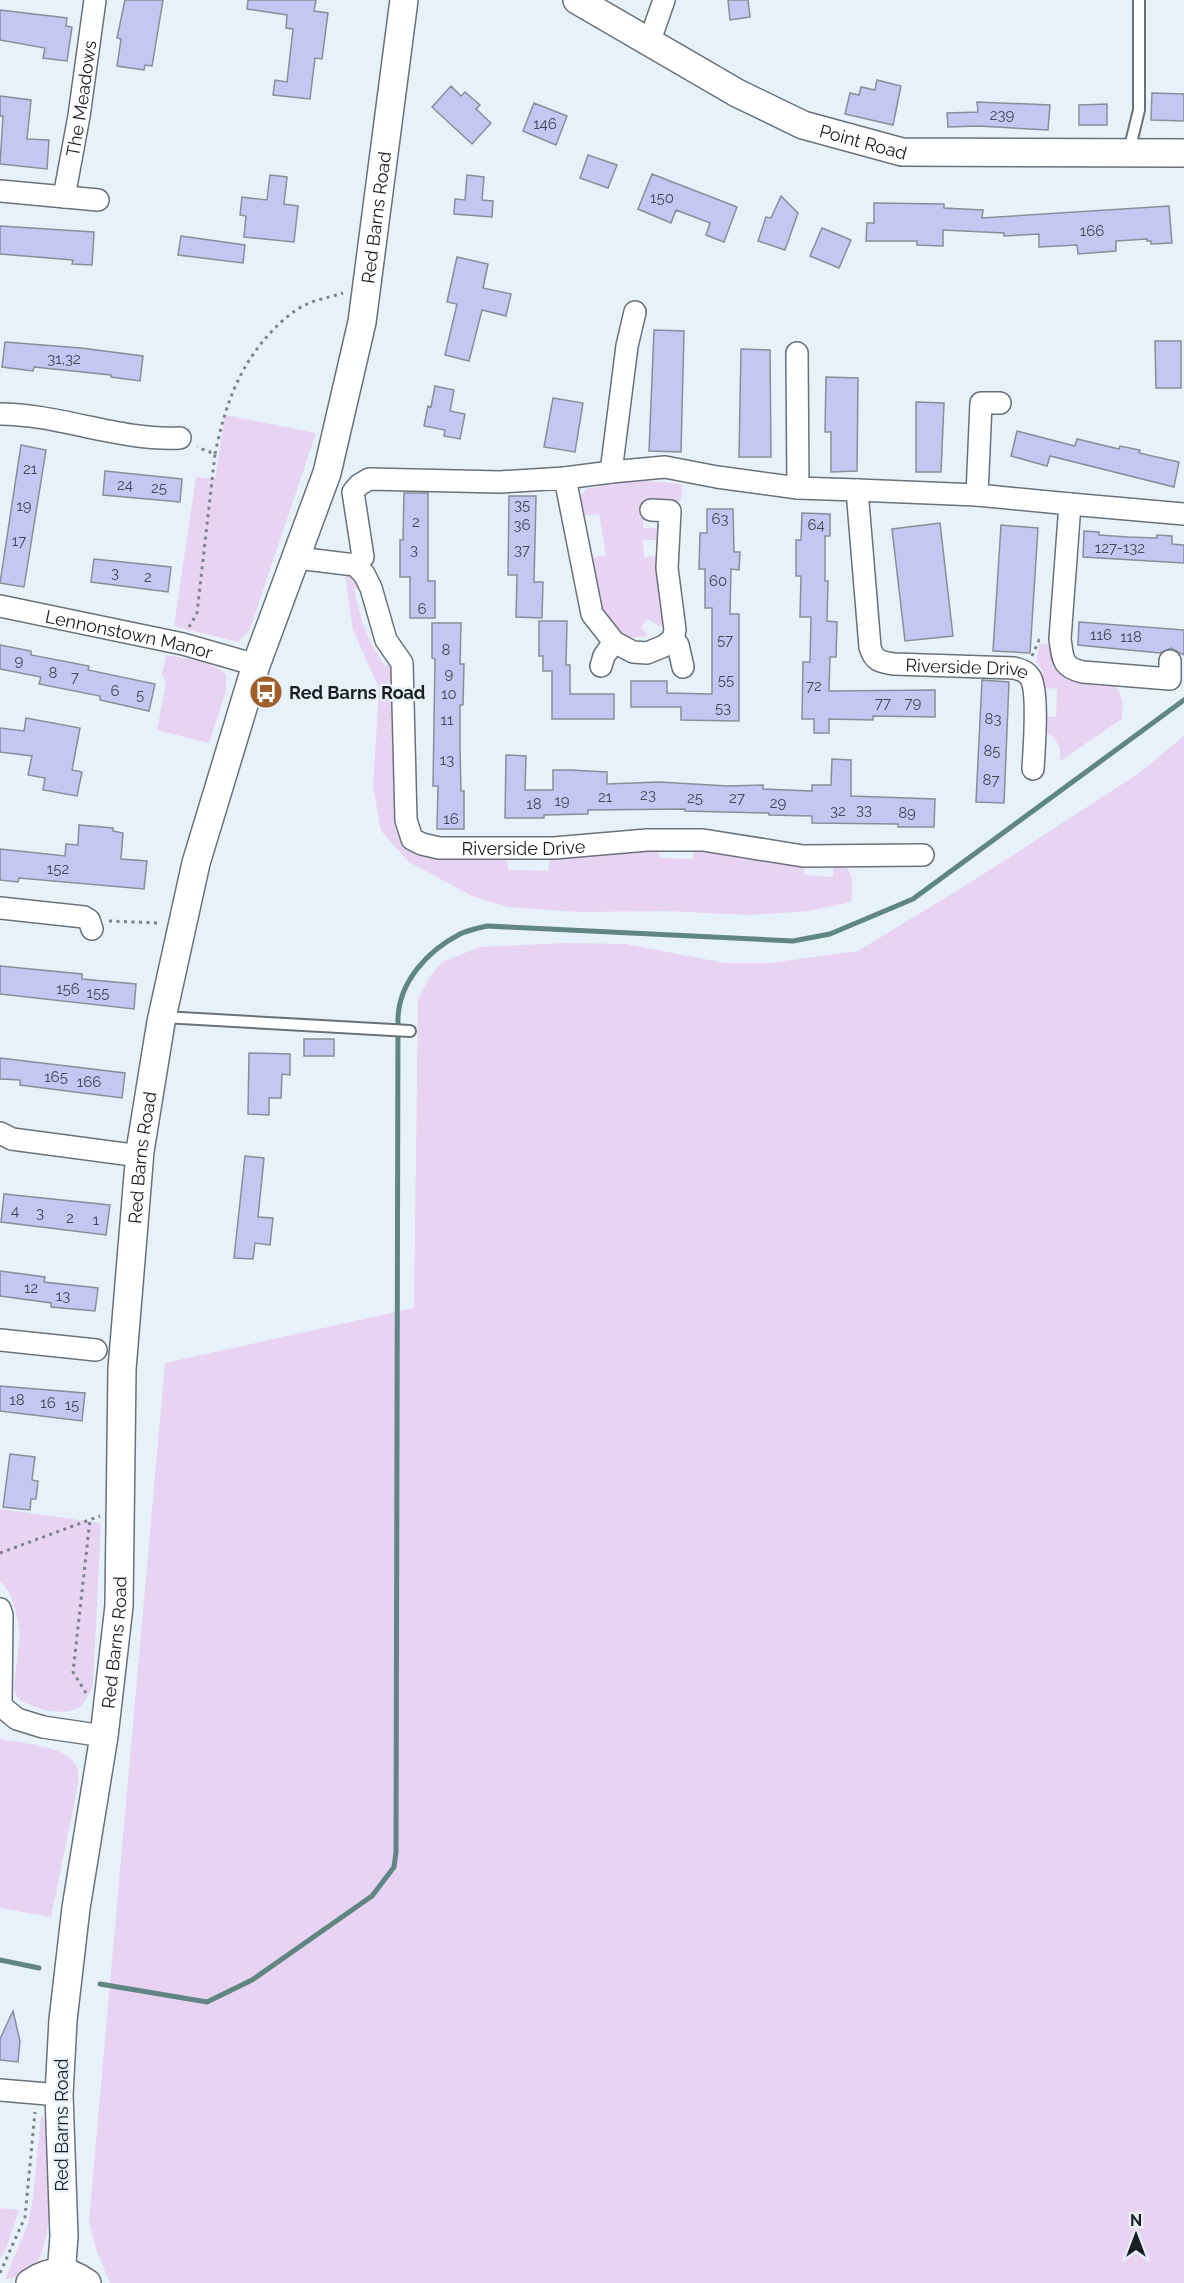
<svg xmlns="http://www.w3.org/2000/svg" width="1184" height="2283" viewBox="0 0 1184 2283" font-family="Raleway,sans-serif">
<rect width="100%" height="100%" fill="#e7f1fa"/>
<path fill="#e8d3f2" d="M225,415L316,433L250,629L238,642L174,626L196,477L215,479Z
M632,480L682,484L681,501L643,500V528H658L657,540H643L644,557L657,556L664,621L660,627L648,619L641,627L648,636L631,638L622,633L601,609L591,558L606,555L599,514L581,516L580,497L586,489Z
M345,574L362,584L363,588L354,589L362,622L372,645L385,666L392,662L396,813L405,842L507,857L508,870L548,871L550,859L554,856L660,843L659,858L693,859L695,845L805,862L804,875L833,877L834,862C857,868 852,883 851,902L809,911L749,915L665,911L578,912L508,907L472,896L409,862L381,831L373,786L379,688L353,630Z
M1039,644H1052C1052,686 1080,681 1114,684C1123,696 1123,705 1122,719L1060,761V748L1053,736L1046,734L1041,725L1040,716L1056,717L1057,689L1042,687V670L1036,663Z
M166,655C187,659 208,660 226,674V691L209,743L157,730L166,683L162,674Z
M1184,736V2283H110L96,2249L89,2220L165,1363L414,1308L418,999L431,975L442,962L480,947L565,943L625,944L725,963H770L858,951L968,884L1138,774Z
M0,1509L101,1523L93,1685C89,1693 86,1703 78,1708C62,1717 27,1708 16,1696L14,1688L20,1633L16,1612L9,1592L0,1581Z
M0,1739C20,1743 67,1746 76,1765C79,1771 78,1778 78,1784L51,1917L0,1908Z
M41,2116L49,2123C52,2153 55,2244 34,2266C26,2275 17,2278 5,2279L28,2224L33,2198Z
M0,2208L19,2210L6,2248L0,2260Z"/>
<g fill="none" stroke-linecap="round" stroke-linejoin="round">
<path stroke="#5f8680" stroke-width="5" d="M0,1960L39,1968
M100,1984L207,2002L252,1980L372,1896L394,1867L396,1852L398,1017C400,980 429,950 460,934C468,930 479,928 487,926L793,941L830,934L913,899L1184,700"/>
</g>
<path fill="#c4c7f1" stroke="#8b8d98" stroke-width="1.5" d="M125,0H163L152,66L145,65L144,70L117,66L121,39L117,38Z
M248,0H316L314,11L328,13L322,59L315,58L310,99L273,95L275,80L287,82L293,29L286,28L287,15L247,9Z
M728,0H748L750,17L730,20Z
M0,10L67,18L66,26L72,27L67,61L43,58L45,48L0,40Z
M877,80L901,86L893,125L845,114L850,93L859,95L861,87L875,90Z
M451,86L461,96L465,92L480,105L476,109L491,123L472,144L432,107Z
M1152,93L1184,94V121L1151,120Z
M0,96L31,100L27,139L49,140L47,169L0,164L3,116H0Z
M977,102L1050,105L1048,130L978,126L948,127L947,113L978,112Z
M534,103L567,116L556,145L523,131Z
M1107,104V125H1079V105Z
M588,155L617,165L608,188L580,178Z
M652,174L737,207L724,242L706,235L710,223L676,210L671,223L638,209Z
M270,175L287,177L284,204L298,206L294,242L244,237L246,216L240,215L242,197L267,200Z
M467,175L484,177L482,200L493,201L492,217L454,214L455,199L465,200Z
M781,196L798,213L785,250L758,241L766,217L771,218Z
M874,203L944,204V208L983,210L982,218L1169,206L1172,243L1151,244V241H1147V239L1116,241V251L1078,254L1077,245L1039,247V234L1004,236V233L943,230V246L917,245V241H866L867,223H874Z
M0,226L94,232L92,265L72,264L73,260L0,254Z
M822,228L851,240L839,268L810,256Z
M181,236L245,245L243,263L178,255Z
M457,257L488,264L483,288L511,294L506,316L482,310L469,361L445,355L457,304L447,302Z
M654,330L684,331L681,452L649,451Z
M1155,341H1181V388H1156Z
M5,342L81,348L143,356L140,381L111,377V375L34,367L33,371L2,367Z
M741,349L770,350L771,457H739Z
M826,377L858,378L857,471L831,472V432H825Z
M435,386L454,390L450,411L465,414L460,439L444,436L445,430L424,426L428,406L431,407Z
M553,398L583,403L575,452L544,447Z
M916,402L944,403L941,472H916Z
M1017,431L1075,446L1077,439L1119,449L1120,446L1140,450L1139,453L1179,462L1174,487L1050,456L1047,466L1011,456Z
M21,445L46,450L24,587L0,583Z
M105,471L182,479L180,502L103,495Z
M404,493H428V581H435V618H410V577H400V540H403Z
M509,496H536L534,582H543L542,618L516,617L517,575H508Z
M707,509H733L734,552H740L739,570L731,569L730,614H739V721L681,720V707H631V681H667V693L712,694V608H705V569H699L700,533H707Z
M802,513L830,514V536H825V581H828L827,621L837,622L836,657H830L829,691L935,690V717L873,716V720L829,719V733H814V719H802L803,662H810L811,617H800L801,576H796V540H801Z
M940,523L953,636L905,641L892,529Z
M1001,525L1038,528L1030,653L993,651Z
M1084,531L1099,532V535L1128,537L1157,538V535L1172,536V544L1184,545V563L1083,557Z
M94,559L171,567L168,592L91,582Z
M539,621H567L566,665H570V694H614V719H552V671H543V656H539Z
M1079,622L1184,630V655L1171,648L1160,653L1078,645Z
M432,623H461L460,664H464L463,705H460V751L461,791H464V829H437L438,786H433L435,659L432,658Z
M0,645L31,651V655L89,666L88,670L155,684L149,711L100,700V696L39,684L41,677L0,669Z
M982,680L1009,682L1004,803L976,802Z
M26,718L80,728L72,770L82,772L77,796L43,790L45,778L28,775L32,756L0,752V728L24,731Z
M506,755L526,756L525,790H553V770H570L607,772V784L659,782L728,786L763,785V789L812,791V785H831L832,759L851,760V796L935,799L934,827H898V824L812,823V816L769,815V813L685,811V809L588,810V814L544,815V818H505Z
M79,825L113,828V831L123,833L121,859L147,861L144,889L19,878L18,882L0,880V849L65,856L66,844L78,845Z
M0,966L82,974V979L136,984L134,1009L0,994Z
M304,1039H334V1056H304Z
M249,1053L290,1054V1075L282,1074L281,1098H269V1115L248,1114Z
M0,1058L125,1073L122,1098L20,1085V1080L0,1079Z
M245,1156L264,1158L258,1217L273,1218L270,1245L255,1243L253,1259L234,1258Z
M4,1194L110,1205L106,1235L1,1222Z
M0,1271L45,1277L44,1282L98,1288L95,1311L51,1307V1303L0,1296Z
M0,1386L85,1393L82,1421L0,1411Z
M10,1454L35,1457L32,1480L38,1481L36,1499H31L30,1510L3,1507Z
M13,2011L20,2041L18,2062L0,2060V2039Z"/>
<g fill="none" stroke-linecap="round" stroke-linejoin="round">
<defs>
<path id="service" d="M1129,151L1139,110V0
M163,1017L410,1031"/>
<g id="minor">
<path d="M649,43L664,0"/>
<path d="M0,191L98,200"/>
<path id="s1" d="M64,197L79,116L95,0"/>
<path d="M0,414C59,414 119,441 180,438"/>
<path d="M611,472L665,467L717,477L798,488L797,353"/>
<path d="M565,478L611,472L627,346L635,312"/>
<path id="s2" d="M798,488L857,490L870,647C874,661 880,662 894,664L1014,668C1021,670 1026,671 1030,677C1039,690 1034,751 1033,769"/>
<path d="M857,490L977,495L981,403H1000"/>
<path d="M977,495L1070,504L1060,639C1063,658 1061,667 1083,672L1170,679V661"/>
<path d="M1070,504L1184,514"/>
<path id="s3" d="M297,558L355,565L364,574L371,588L386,640L402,663L406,820L412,839L422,844L439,848H554L647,840H703L803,856L923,855"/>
<path d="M355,565L363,557L353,492L359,485L369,479L500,482L565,478L592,614L614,642L633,652L647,653L664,646L673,639L675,630L667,568L670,511L651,510"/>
<path id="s4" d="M0,606L183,644L256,665"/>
<path d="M673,639L678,645L683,667"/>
<path d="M601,666L604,656L614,642"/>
<path d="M0,908L84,917L89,920L92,929"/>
<path d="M0,1133L12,1139L140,1156"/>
<path d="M0,1340L96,1350"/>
<path d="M0,1609L2,1615L1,1706L17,1719L43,1727L104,1736"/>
<path d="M0,2090L59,2095"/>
</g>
<g id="tertiary">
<path id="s5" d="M577,0L737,93L803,125L902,152L1184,153"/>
<path id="s6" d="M65,2272L62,2262L64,2236L59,2095L63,2020L76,1908L104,1736L119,1606L122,1369L140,1151L161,1022L196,863L256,665L327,473L362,322L404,0"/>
<path d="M30,2283C50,2269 68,2269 87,2283"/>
</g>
</defs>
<use href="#service" stroke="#69727a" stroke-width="14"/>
<use href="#minor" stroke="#69727a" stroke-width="24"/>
<use href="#tertiary" stroke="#69727a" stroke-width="30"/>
<path stroke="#7c8288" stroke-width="3" stroke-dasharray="3 4.5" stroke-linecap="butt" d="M215,454C225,405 240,362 277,326C285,318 296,309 307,304C318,299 331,297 343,293
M189,627L197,613L215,454L197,447
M1032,656L1039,640H1042
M109,921L159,923
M0,1553L100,1516
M86,1693L73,1672L90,1520
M0,2273L25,2217L35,2112"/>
<use href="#service" stroke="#fff" stroke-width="10"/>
<use href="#minor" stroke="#fff" stroke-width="21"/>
<use href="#tertiary" stroke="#fff" stroke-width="27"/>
</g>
<defs>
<symbol id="bus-disc" viewBox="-11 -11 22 22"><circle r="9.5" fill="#a05e2b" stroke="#e7f1fa"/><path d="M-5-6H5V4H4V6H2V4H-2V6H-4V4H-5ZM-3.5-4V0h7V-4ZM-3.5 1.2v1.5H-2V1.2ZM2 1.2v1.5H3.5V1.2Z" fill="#fff"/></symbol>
</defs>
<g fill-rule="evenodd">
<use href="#bus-disc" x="247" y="673" width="38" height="38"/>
</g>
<g text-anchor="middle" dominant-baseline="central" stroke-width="5" stroke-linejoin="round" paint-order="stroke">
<g font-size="15" fill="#444855">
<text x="1002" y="115">239</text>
<text x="545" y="124">146</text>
<text x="662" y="198">150</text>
<text x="1092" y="231">166</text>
<text x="64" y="359">31,32</text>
<text x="30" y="469">21</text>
<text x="125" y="485">24</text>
<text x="159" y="488">25</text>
<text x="522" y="505">35</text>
<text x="24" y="506">19</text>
<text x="720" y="519">63</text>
<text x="416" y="522">2</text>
<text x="522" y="525">36</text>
<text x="816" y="525">64</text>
<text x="19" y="541">17</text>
<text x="1120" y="548">127-132</text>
<text x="414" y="550">3</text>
<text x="522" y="550">37</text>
<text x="115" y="573">3</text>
<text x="148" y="577">2</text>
<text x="718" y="581">60</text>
<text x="422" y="609">6</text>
<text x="1101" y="635">116</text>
<text x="1131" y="637">118</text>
<text x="725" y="640">57</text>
<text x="446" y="650">8</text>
<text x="19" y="661">9</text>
<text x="53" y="673">8</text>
<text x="449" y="674">9</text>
<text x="75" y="677">7</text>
<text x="726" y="680">55</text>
<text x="814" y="686">72</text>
<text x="115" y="691">6</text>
<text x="449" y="694">10</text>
<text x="140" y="695">5</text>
<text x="883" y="703">77</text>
<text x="913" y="703">79</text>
<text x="723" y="708">53</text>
<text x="993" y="719">83</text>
<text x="447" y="720">11</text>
<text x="992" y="751">85</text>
<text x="447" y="760">13</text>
<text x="991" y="780">87</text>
<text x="648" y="795">23</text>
<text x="605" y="797">21</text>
<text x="695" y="798">25</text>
<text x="737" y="798">27</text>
<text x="562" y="801">19</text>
<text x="778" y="803">29</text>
<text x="534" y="804">18</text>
<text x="864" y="810">33</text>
<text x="838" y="811">32</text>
<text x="907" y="813">89</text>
<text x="451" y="819">16</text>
<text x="58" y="869">152</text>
<text x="68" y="989">156</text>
<text x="98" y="993">155</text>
<text x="56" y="1077">165</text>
<text x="89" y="1082">166</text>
<text x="15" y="1211">4</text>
<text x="40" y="1213">3</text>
<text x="70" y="1218">2</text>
<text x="96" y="1220">1</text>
<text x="31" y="1288">12</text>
<text x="63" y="1296">13</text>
<text x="17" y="1400">18</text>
<text x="48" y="1403">16</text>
<text x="72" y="1405">15</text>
</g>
<g font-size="18" fill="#1a1e21" stroke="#e7f1fa">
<text stroke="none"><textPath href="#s1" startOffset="100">The Meadows</textPath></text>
<text stroke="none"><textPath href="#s5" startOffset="321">Point Road</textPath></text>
<text stroke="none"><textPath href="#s6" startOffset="2092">Red Barns Road</textPath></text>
<text stroke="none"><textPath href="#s4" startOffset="132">Lennonstown Manor</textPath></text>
<text stroke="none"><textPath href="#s2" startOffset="322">Riverside Drive</textPath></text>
<text stroke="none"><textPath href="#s3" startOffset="459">Riverside Drive</textPath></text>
<text stroke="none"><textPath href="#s6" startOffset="1120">Red Barns Road</textPath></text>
<text stroke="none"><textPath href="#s6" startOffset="634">Red Barns Road</textPath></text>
<text transform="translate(61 2125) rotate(-90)">Red Barns Road</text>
</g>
<g font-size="18" font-weight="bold" fill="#1a1e21" stroke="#e7f1fa" text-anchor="start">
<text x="289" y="692">Red Barns Road</text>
</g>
</g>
<g transform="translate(1136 2235)" stroke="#e7f1fa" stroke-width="4.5" paint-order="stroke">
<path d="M0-4.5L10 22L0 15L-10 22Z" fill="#1a1e21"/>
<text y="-9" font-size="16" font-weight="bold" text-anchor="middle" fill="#1a1e21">N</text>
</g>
</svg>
